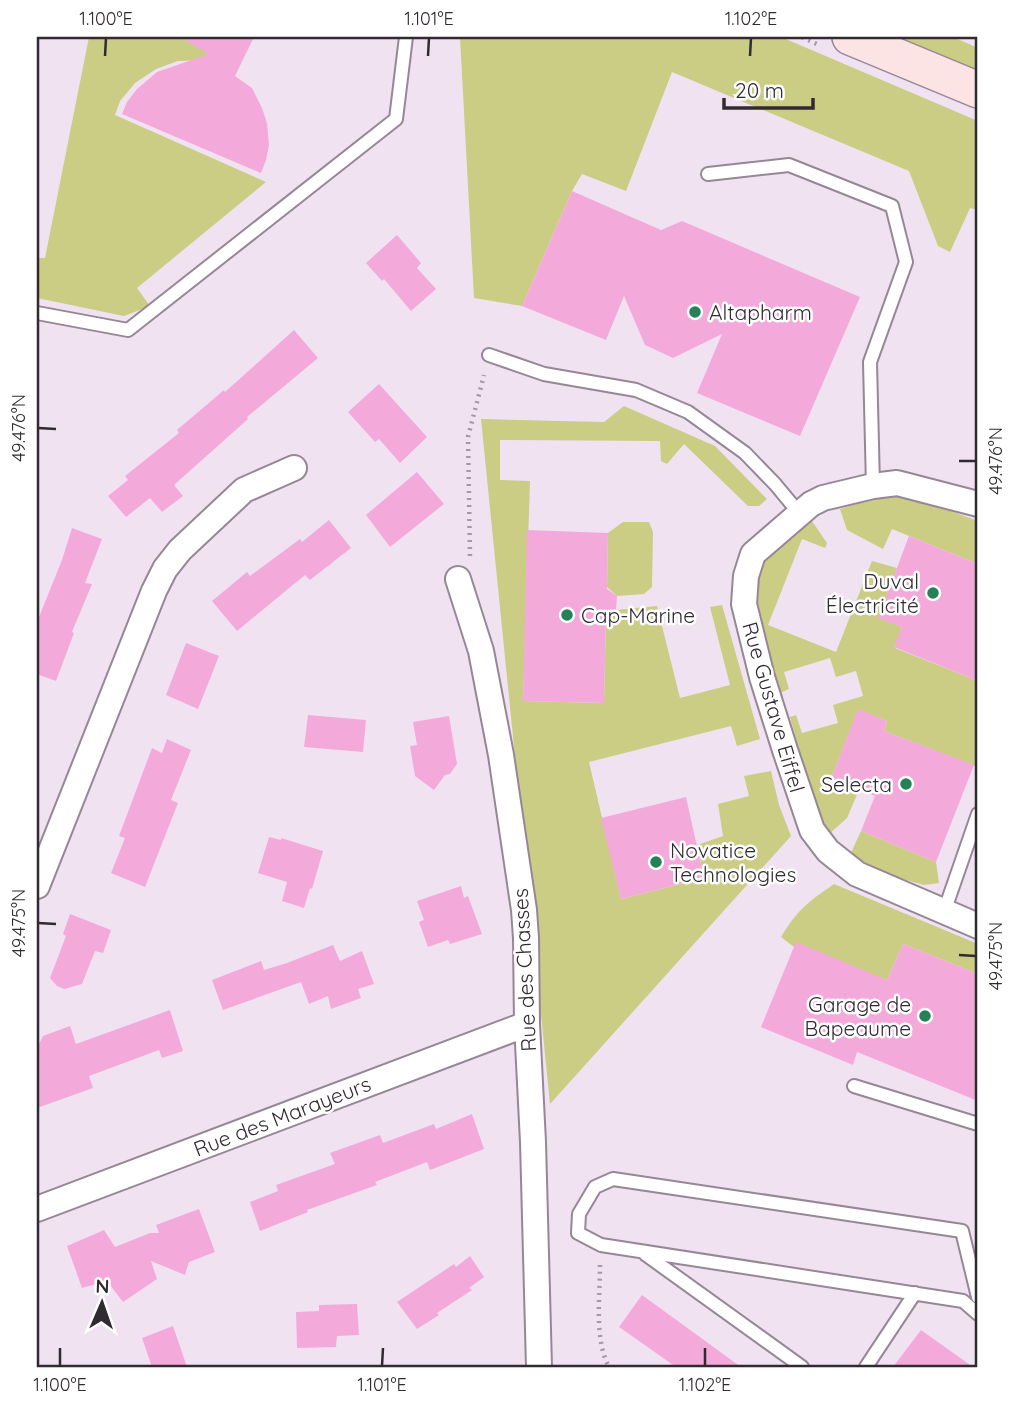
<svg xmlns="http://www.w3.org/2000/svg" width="1015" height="1404" viewBox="0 0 1015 1404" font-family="Quicksand,sans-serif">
<rect width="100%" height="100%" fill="#f1e2f2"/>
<path fill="#cacd83" d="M89,37H180L193,44L211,50L209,60L178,61L156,69L135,83L120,101L115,115L266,182L137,288L150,306L124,316L37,298V258H45Z
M460,37H781L978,121V210L970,208L950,252L938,246L909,171L672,72L626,191L582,174L572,191L522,306L474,298Z
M878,37H953L978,48V80Z
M624,406L715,446L767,499L759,506H748L684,444L667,464L661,461L660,441L500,440V480L530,481L523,701L604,703L606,617L616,610L657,606L680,698L730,685L710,607L722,605L760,739L737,746L731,726L589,762L621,899L704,878L697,845L723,836L718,804L749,796L744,776L771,771L779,805L791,836L550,1104L481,419L604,422Z
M881,496H909L978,521V564L892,529L883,549L847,530L840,509Z
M812,521L827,543L825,548L802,539L768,625L836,652L872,561L897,568L879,618L902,627L895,648L978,681V767L884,731L887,721L858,710L831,779L859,790L847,818L829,834L816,811L790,717L796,715L802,733L838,723L833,705L863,696L856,671L836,677L830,658L784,672L789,689L780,693L757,620L754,582L761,564L780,537Z
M623,522H649L653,532L652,587L644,594L617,596L607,587L608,533Z
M861,831L936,862L939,883L924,885L892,876L850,855Z
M834,884L978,944V974L903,944L887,980L794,947L781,937C798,909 807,903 834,884Z"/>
<path fill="#f3aadb" d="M180,37H254L235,76L252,88L262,108L267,123L269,145L266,160L261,173L122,114L127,102L137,89L157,72L209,54Z
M572,191L661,230L682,221L860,297L800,436L697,393L722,334L673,358L645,345L624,296L606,340L522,306Z
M397,235L421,263L417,268L436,289L411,311L384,279L382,281L366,263Z
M294,330L318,358L247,417L248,419L174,485L183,496L162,512L150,498L126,517L108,496L128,480L125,476L179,433L177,430L224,390L225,392Z
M379,384L427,437L400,463L379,439L375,442L348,412Z
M417,472L444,504L390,547L366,515Z
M329,520L351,548L310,580L305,575L237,631L212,601L247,572L250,576L300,539L302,542Z
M72,528L102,539L85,583L92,584L72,632L74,633L56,681L37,674V622L62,560Z
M527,530L608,533L607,589L617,596L616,610L606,616L604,703L523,701Z
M909,536L978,564V681L894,647L902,627L878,618Z
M186,643L219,656L198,709L166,695Z
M858,709L887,721L884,731L974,765L936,862L861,831L875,796L831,779Z
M308,715L366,720L363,752L304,747Z
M449,716L457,764L450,774L445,775L434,790L415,776L410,746L417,745L413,722Z
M167,739L191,750L171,800L178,803L145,887L111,873L125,838L119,836L152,748L162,753Z
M686,797L704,878L621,899L601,818Z
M269,837L281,840V838L323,851L312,889L310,888L304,908L282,901L287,882L258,873Z
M461,886L464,898L468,896L482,934L450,944L448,940L428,947L419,922L424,920L417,901Z
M70,914L111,930L103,953L95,951L82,984L64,989L57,986L50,978L66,936L63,934Z
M796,942L887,980L903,944L978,974V1101L857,1052L853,1065L761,1027Z
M333,945L340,961L362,951L374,984L358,989L361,998L331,1009L328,996L309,1004L301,982L223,1010L212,980L261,961L264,970L287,963Z
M170,1010L183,1051L162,1058L159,1050L89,1076L93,1088L37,1108V1048L43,1036L70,1026L76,1044Z
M472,1114L484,1149L430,1170L427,1162L375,1182L377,1185L307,1210L308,1212L260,1231L250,1202L278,1191L276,1185L335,1164L330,1153L380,1135L383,1143L434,1124L436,1129Z
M199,1209L215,1252L189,1262L185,1275L151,1261L157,1279L123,1302L107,1281L82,1288L67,1246L104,1230L115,1247L150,1233H159L156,1225Z
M470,1256L484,1277L469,1288L472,1290L437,1313L439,1315L417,1329L397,1302L454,1264L456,1267Z
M642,1295L741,1367H676L619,1327Z
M357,1304L359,1335L337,1336L336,1347L297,1348L296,1312L319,1311V1305Z
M173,1326L187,1367H152L142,1338Z
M921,1330L973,1367H893Z"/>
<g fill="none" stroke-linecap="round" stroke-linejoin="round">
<defs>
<path id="lane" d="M708,174L789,165L892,206L906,262L870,362L873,486
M37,313L128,330L396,119L406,37
M489,355L544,374L636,390L688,412L745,453L775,484L800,514
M944,912L978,814
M854,1086L978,1124
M645,1254L802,1367
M978,1297L962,1231L613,1179L595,1187L579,1214L578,1233L601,1245L963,1301L978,1314
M866,1367L915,1293"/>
<path id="street" d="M978,504L897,483L873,486L823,498L811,504L753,554L746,576L744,604L762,677L785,750L812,830L828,851L857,874L978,926
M458,579L481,651L501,755L524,910L526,938L527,1024L533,1142L539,1367
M37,886L154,591L165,569L180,550L244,490L294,468
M37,1209L527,1024"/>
<path id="secondary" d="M850,37L978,90"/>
</defs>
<use href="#lane" stroke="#968797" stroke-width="16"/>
<use href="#street" stroke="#968797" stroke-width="28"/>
<use href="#secondary" stroke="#968797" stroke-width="38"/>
<path stroke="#a498a4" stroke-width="4.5" stroke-dasharray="2 5" stroke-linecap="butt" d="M802,37L821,46
M470,556L468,437L484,375
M600,1265C600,1297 594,1339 609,1367"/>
<use href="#lane" stroke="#fff" stroke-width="12"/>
<use href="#street" stroke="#fff" stroke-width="24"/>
<use href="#secondary" stroke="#fce3e4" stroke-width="35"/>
</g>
<path fill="none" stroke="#312b31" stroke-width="2.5" d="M105,56L106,38M428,56L429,38M750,56L751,38M38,428L56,429M959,461H976M38,923L56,924M959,955L976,956M60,1366V1348M382,1366L383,1348M705,1366V1348"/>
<g fill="#268158" stroke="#fff" stroke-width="2.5">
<circle cx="695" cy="312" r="7"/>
<circle cx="933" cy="593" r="7"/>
<circle cx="567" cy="615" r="7"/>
<circle cx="906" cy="784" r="7"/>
<circle cx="656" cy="862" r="7"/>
<circle cx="925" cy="1016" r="7"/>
</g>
<g text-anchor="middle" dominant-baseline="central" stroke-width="5" stroke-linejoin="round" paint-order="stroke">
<g font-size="21" fill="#312b31" stroke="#fff" text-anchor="start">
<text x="709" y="312">Altapharm</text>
<text x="919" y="581" text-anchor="end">Duval<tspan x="919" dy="24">Électricité</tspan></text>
<text x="581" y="615">Cap-Marine</text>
<text x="892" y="784" text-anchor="end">Selecta</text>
<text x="670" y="850">Novatice<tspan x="670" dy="24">Technologies</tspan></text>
<text x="911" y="1004" text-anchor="end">Garage de<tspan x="911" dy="24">Bapeaume</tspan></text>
</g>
<g font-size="21" fill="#312b31" stroke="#fff">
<text transform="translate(774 707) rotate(74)">Rue Gustave Eiffel</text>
<text transform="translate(524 970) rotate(-93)">Rue des Chasses</text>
<text transform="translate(282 1116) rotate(-21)">Rue des Marayeurs</text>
</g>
</g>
<rect width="1015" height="1404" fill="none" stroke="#ffffff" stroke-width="77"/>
<g transform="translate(102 1303) rotate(2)" stroke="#ffffff" stroke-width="5" paint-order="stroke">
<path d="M0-5L12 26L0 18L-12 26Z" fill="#312b31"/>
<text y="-10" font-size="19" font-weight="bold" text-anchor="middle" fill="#312b31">N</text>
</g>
<path d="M724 98v10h89v-10" fill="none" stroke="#312b31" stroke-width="3.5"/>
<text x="735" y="98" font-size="21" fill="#312b31" stroke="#ffffff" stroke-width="5" paint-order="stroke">20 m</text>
<rect x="38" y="38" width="938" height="1328" fill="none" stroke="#312b31" stroke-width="2.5"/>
<g font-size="18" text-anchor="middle" fill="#312b31">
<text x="106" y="25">1.100°E</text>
<text x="429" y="25">1.101°E</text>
<text x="751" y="25">1.102°E</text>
<text transform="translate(19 428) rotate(-90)" y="6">49.476°N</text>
<text transform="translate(996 461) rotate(-90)" y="6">49.476°N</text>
<text transform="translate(19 923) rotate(-90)" y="6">49.475°N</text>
<text transform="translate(996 956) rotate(-90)" y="6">49.475°N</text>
<text x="60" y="1391">1.100°E</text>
<text x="382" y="1391">1.101°E</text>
<text x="705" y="1391">1.102°E</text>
</g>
</svg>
